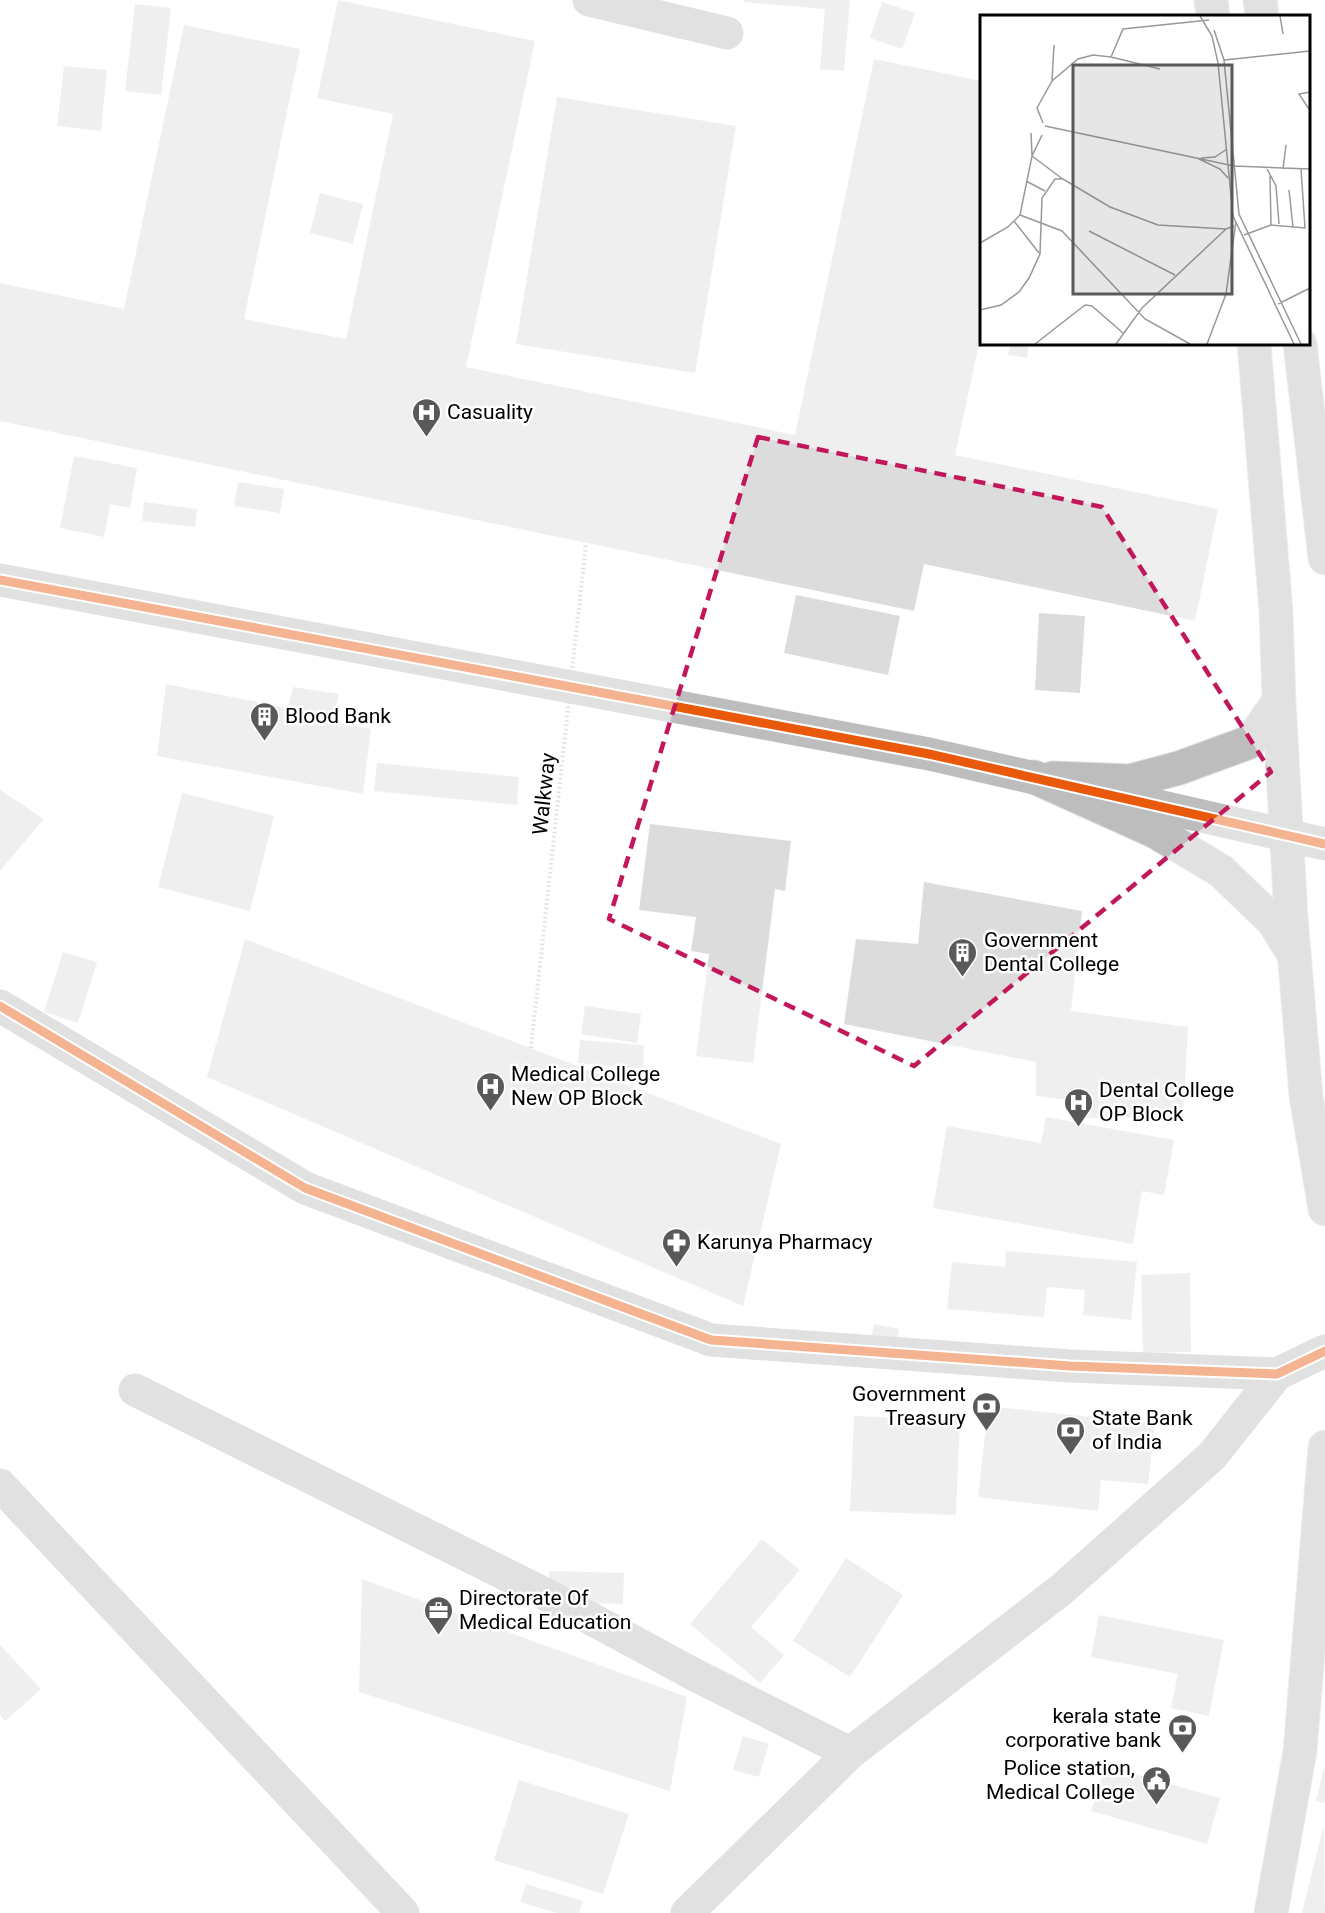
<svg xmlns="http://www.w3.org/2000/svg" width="1325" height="1913" viewBox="0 0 1325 1913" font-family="Roboto,sans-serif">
<rect width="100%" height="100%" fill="#fff"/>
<path fill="#dcdcdc" d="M338,0L535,41L466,367L795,435L874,59L982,81V330L955,455L1218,509L1195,621L924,564L914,611L0,421V283L124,309L184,25L300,49L244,319L346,339L393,114L317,98Z
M744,0H850L844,71L820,69L825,9L744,2Z
M882,2L915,13L902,49L870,38Z
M135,4L171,8L161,95L125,91Z
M64,66L107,70L101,131L57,126Z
M557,97L736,126L695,373L516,344Z
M320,193L363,204L353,244L310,233Z
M1010,344H1029L1027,358L1008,355Z
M74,456L137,468L130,508L110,504L104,537L60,528Z
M238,482L284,489L280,513L234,506Z
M144,502L197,509L195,527L142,521Z
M796,595L900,616L888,675L784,653Z
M1039,613L1085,616L1080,693L1035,690Z
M166,684L288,708L293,687L339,694L332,722L371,729L363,794L157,756Z
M377,763L519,777L517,805L374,791Z
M0,790L44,819L0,871Z
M182,793L274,816L250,911L158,887Z
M650,824L791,841L785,891L775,889L753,1063L696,1056L709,954L691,951L696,917L639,910Z
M924,882L1082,911L1071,1011L1188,1027L1183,1117L1082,1118L1084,1102L1036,1096V1062L844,1024L856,939L918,944Z
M245,939L781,1144L743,1306L207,1077Z
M63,952L97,962L78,1023L44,1012Z
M585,1006L641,1014L637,1043L581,1034Z
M580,1040L644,1045L643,1069L578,1063Z
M1046,1117L1174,1140L1164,1195L1142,1191L1133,1244L933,1208L947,1126L1041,1143Z
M1006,1251L1137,1262L1131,1320L1083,1315L1085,1290L1047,1287L1044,1317L947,1309L952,1262L1005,1267Z
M1190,1273L1191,1352L1143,1353L1141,1275Z
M874,1324L899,1329L895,1349L870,1345Z
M988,1406L1155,1424L1148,1484L1101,1480L1098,1511L978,1497Z
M854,1416L960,1420L956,1515L850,1511Z
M762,1539L800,1570L751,1627L784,1655L760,1683L690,1624Z
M846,1558L903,1595L850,1677L793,1641Z
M549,1571L624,1573L623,1604L549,1602Z
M362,1579L687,1697L670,1791L359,1692Z
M1099,1615L1224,1640L1209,1716L1171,1708L1178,1674L1091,1657Z
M0,1645L41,1689L5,1721L0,1715Z
M743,1736L769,1744L759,1777L733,1770Z
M1105,1766L1220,1798L1207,1844L1091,1811Z
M1324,1768H1325V1803L1316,1801Z
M519,1780L629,1814L603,1894L494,1860Z
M1324,1824L1325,1913H1302Z
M526,1884L583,1901L579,1913H557L520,1902Z"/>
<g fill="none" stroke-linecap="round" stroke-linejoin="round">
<defs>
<path id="major" d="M1211,0L1213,16
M1260,0L1262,16
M1254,344L1276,611L1279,701L1291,916L1306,1096L1325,1209
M1300,344L1325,558
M1034,777L1156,832L1221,871L1273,921L1293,953
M1053,778L1130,781L1179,768L1250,742L1279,701
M1271,1913L1300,1751L1325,1447"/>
</defs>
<use href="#major" stroke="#dbdbdb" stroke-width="35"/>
<path stroke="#bdbdbd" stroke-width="33" d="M589,0L727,33
M0,580L929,754L1325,844
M0,1006L305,1188L711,1340L1070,1366L1277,1374L1325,1351
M135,1390L549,1596L697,1676L850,1753
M0,1485L403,1913
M687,1913L850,1753L1062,1589L1212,1456L1277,1374"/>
<use href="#major" stroke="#bdbdbd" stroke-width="33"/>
<path stroke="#b8b8b8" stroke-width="4" stroke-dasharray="1.5 3" stroke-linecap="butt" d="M531,1048L586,543"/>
<defs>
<path id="cycleway" d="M0,580L929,754L1325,844
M0,1006L305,1188L711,1340L1070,1366L1277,1374L1325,1351"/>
</defs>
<use href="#cycleway" stroke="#fff" stroke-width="13"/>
<use href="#cycleway" stroke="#e8590c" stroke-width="9"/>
</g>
<path d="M0 0H1325V1913H0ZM758,437L1102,507L1271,772L914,1066L609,919Z" fill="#fff" fill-opacity=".55" fill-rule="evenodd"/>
<path fill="none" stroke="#c2185b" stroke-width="4.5" stroke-dasharray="12 8" stroke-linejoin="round" d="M758,437L1102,507L1271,772L914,1066L609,919Z"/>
<defs>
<symbol id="hospital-pin" viewBox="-11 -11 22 30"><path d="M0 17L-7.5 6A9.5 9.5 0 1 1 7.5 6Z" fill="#595959" stroke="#fff"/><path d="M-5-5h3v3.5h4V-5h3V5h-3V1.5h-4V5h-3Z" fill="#fff"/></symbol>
<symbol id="building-pin" viewBox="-11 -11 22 30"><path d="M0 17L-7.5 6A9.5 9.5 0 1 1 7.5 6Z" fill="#595959" stroke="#fff"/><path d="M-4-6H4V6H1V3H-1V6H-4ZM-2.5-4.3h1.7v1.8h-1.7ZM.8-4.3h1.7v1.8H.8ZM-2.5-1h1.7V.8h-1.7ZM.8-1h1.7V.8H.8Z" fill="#fff"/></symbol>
<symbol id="pharmacy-pin" viewBox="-11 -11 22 30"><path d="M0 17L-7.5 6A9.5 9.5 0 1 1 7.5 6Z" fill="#595959" stroke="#fff"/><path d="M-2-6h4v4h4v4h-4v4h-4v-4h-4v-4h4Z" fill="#fff"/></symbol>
<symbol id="bank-pin" viewBox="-11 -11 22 30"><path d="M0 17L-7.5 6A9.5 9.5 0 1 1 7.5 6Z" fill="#595959" stroke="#fff"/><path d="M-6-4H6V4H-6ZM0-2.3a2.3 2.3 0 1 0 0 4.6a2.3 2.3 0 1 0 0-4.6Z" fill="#fff"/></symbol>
<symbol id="office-pin" viewBox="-11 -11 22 30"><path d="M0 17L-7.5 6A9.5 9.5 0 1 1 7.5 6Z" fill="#595959" stroke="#fff"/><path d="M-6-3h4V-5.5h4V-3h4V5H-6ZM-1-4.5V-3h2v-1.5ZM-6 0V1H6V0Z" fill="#fff"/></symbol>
<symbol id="civic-pin" viewBox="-11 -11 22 30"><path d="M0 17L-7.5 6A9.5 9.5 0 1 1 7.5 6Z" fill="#595959" stroke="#fff"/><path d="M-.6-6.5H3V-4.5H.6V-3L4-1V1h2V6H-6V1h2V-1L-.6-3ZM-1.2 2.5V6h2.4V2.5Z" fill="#fff"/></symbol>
</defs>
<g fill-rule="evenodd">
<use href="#hospital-pin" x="410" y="396" width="33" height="45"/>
<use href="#building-pin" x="248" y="700" width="33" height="45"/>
<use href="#building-pin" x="946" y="936" width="33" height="45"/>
<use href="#hospital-pin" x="474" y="1070" width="33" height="45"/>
<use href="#hospital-pin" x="1062" y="1086" width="33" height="45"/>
<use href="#pharmacy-pin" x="660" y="1226" width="33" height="45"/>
<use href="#bank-pin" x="970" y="1390" width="33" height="45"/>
<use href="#bank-pin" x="1054" y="1414" width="33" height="45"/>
<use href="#office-pin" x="422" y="1594" width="33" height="45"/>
<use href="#bank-pin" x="1166" y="1712" width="33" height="45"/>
<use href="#civic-pin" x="1140" y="1764" width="33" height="45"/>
</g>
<g text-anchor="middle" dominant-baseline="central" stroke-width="5" stroke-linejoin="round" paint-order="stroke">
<g font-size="21" fill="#000" stroke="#fff" text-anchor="start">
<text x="447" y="412">Casuality</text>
<text x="285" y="716">Blood Bank</text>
<text x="984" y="940">Government<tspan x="984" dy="24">Dental College</tspan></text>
<text x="511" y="1074">Medical College<tspan x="511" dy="24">New OP Block</tspan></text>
<text x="1099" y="1090">Dental College<tspan x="1099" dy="24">OP Block</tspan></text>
<text x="697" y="1242">Karunya Pharmacy</text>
<text x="966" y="1394" text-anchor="end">Government<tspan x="966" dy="24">Treasury</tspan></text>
<text x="1092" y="1418">State Bank<tspan x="1092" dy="24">of India</tspan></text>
<text x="459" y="1598">Directorate Of<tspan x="459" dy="24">Medical Education</tspan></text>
<text x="1161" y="1716" text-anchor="end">kerala state<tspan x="1161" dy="24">corporative bank</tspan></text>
<text x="1135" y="1768" text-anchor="end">Police station,<tspan x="1135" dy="24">Medical College</tspan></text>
</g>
<g font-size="21" fill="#000" stroke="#fff">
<text transform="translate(544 794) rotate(-84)">Walkway</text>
</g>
</g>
<g transform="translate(980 15)">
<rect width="330" height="330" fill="#fff"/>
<path fill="none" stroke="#999" stroke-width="1.5" d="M220,1L232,21L238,48L253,201L314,329M300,1L303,19M234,15L244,45L259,199L321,329M131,42L180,54M244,45L330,36M72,66L74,30M329,94L319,79L330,77M63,108L57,93L72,66L98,44L113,40L131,42L143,14L229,5M65,111L254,151L330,154M51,118L52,140M52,141L84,165M217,143L240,154L248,163M221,143L235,142L247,134M287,154L296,171L299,209M303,154L306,130M290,161L291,210M46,166L65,176M309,175L313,212M40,200L82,216L165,304L210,329M34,206L59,238M109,216L195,260M264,220L291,210L325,213L321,154M0,228L28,212L40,200L52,141L62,120M298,289L330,273M0,295L21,290L39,277L49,263L60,239L62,183L75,164H83L130,192L178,210L246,214L254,211M55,329L105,290L112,291L143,318M136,329L162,293L246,214M227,329L246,279L256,206"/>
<path fill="#595959" fill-opacity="0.15" stroke="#595959" stroke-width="3" d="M93,50H252V279H93Z"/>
<rect width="330" height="330" fill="none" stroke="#000" stroke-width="3"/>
</g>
</svg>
